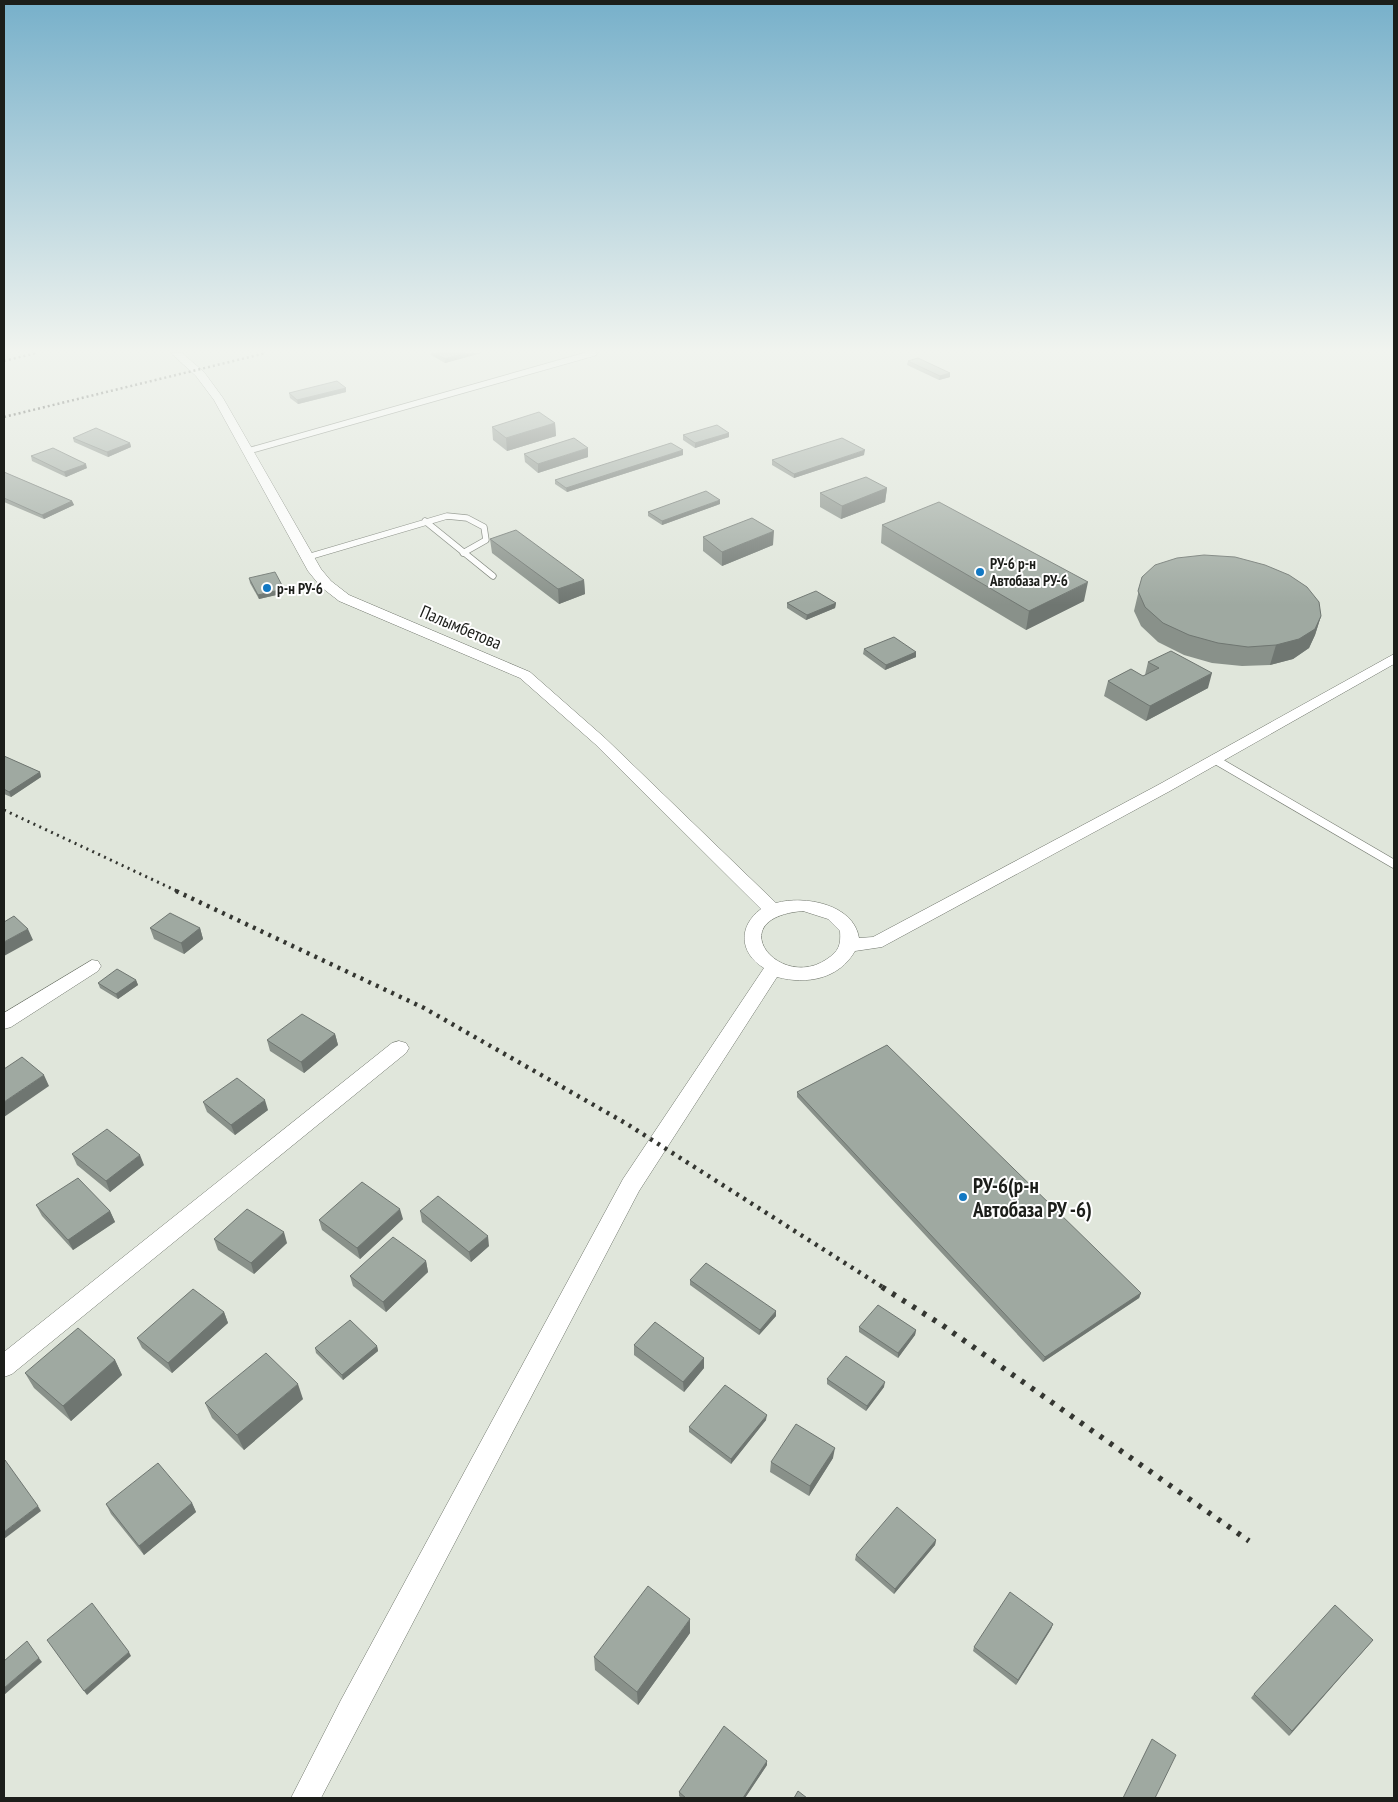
<svg xmlns="http://www.w3.org/2000/svg" width="1398" height="1802" viewBox="0 0 1398 1802" font-family="'PT Sans Narrow',sans-serif">
<rect width="100%" height="100%" fill="#e0e6db"/>
<g fill="none" stroke-linecap="round" stroke-linejoin="round">
<defs>
<path id="lane-far1" d="M248,451L594,353
M425,521L493,576
M308,557L447,516L467,518L484,527L486,540L463,553"/>
<path id="lane" d="M1214,759L1394,864"/>
<path id="street" d="M171,353H182L204,372L223,398L321,569L331,581L349,595L530,672L605,738L776,903C804,895 854,904 859,938L873,937L1158,785L1394,654V664L1170,791L882,947L855,951C839,979 807,985 777,977L639,1191L321,1798H291L341,1700L623,1179L764,968C739,953 738,926 761,909L595,744L520,678L339,601L321,587L308,571L214,400L196,376ZM803,911L828,919L840,931C841,945 839,951 827,959C780,992 719,918 803,911Z
M92,960L98,961L101,966L98,971L11,1027L4,1029V1013Z
M399,1041L406,1043L409,1048L406,1053L12,1374L4,1377V1352L392,1043Z"/>
</defs>
<use href="#lane-far1" stroke="#70766c" stroke-width="7"/>
<use href="#lane" stroke="#70766c" stroke-width="9"/>
<use href="#street" stroke="#70766c" stroke-width="1"/>
<use href="#lane-far1" stroke="#fff" stroke-width="5.5"/>
<use href="#lane" stroke="#fff" stroke-width="8"/>
<use href="#street" fill="#fff" fill-rule="evenodd"/>
<path stroke="#343631" stroke-width="2.5" stroke-dasharray="2 3" stroke-linecap="butt" d="M4,361L36,353
M4,417L266,353"/>
<path stroke="#343631" stroke-width="3" stroke-dasharray="2 4.5" stroke-linecap="butt" d="M4,810L179,892"/>
<path stroke="#343631" stroke-width="4.5" stroke-dasharray="3 5.5" stroke-linecap="butt" d="M176,891L424,1008L627,1124L884,1288"/>
<path stroke="#343631" stroke-width="5.5" stroke-dasharray="4 8" stroke-linecap="butt" d="M882,1287L942,1325L1249,1541"/>
</g>
<path fill="#89918a" d="M431,353H481L445,363L431,355Z
M908,361L950,373V377L939,380L907,365Z
M346,388V392L298,404L290,398L289,393Z
M555,423L556,436L507,451L493,440L492,427Z
M729,433V437L695,448L683,440V435Z
M73,438L130,443L131,447L108,457L74,442Z
M524,454L588,457L538,473L525,462Z
M683,455L567,492L555,484V480Z
M864,455L794,478L772,465V460Z
M31,456L87,468L66,477L32,461Z
M4,472L72,501L74,505L44,519L4,502Z
M887,488L885,502L841,519L820,507V493Z
M720,504L662,525L648,516V512Z
M882,525L1084,601L1026,630L881,543Z
M703,537L773,545L722,566L703,551Z
M490,539L584,580L585,594L559,604L492,553Z
M1142,577L1321,616L1315,635L1309,648L1293,659L1270,665L1242,666L1212,663L1184,655L1158,642L1141,626L1134,611Z
M249,578L285,593L259,599L250,583Z
M787,603H836L835,608L806,620L787,608Z
M864,649L916,652V657L885,670L863,654Z
M1148,662L1208,688L1146,721L1104,696L1108,681L1143,676L1145,675Z
M4,756L40,772L41,777L11,797L4,794Z
M150,928H200L203,939L184,954L154,939Z
M136,980L138,985L118,999L100,988L98,983Z
M335,1034L338,1045L304,1073L270,1051L267,1040Z
M797,1092L1141,1293L1139,1298L1043,1362L797,1097Z
M203,1102L268,1110L235,1135L207,1112Z
M72,1154L144,1165L110,1192L77,1165Z
M36,1205L110,1211L115,1222L73,1250L42,1216Z
M420,1211L489,1246L471,1262L422,1222Z
M403,1219L360,1259L322,1230L319,1220Z
M214,1239L287,1243L254,1274L218,1250Z
M426,1261L428,1272L386,1312L353,1286L350,1276Z
M690,1280L776,1316L759,1335L690,1285Z
M224,1312L228,1323L172,1373L142,1348L137,1338Z
M859,1327L916,1330L915,1335L898,1358L859,1332Z
M634,1345L704,1358V1368L684,1392L634,1355Z
M377,1346L378,1351L343,1380L316,1353L315,1348Z
M115,1360L122,1375L71,1421L34,1388L25,1373Z
M827,1379L884,1387L866,1411L827,1384Z
M303,1399L244,1450L212,1418L205,1403Z
M766,1420L731,1464L689,1432V1427Z
M833,1458L809,1496L770,1472L771,1462Z
M192,1503L196,1512L144,1555L111,1514L106,1504Z
M936,1540L935,1545L894,1594L855,1560L856,1555Z
M1053,1624L1051,1629L1016,1685L973,1651L974,1647Z
M690,1633L638,1705L595,1670L594,1657Z
M1373,1640L1289,1736L1251,1698L1254,1694Z
M767,1765L745,1798H681L679,1796V1792Z"/>
<path fill="#6f7671" d="M466,353H481L445,363V359Z
M950,373V377L939,380L940,376Z
M346,388V392L298,404L297,400Z
M555,423L556,436L507,451L506,438Z
M729,433V437L695,448V443Z
M130,443L131,447L108,457L107,452Z
M588,448V457L538,473V464Z
M683,450V455L567,492L566,488Z
M865,450L864,455L794,478V474Z
M86,464L87,468L66,477L64,472Z
M887,488L885,502L841,519L842,506Z
M720,500V504L662,525V521Z
M72,501L74,505L44,519L42,515Z
M774,531L773,545L722,566V552Z
M584,580L585,594L559,604L558,589Z
M1088,582L1084,601L1026,630L1029,611Z
M284,589L285,593L259,599L258,595Z
M836,603L835,608L806,620L807,615Z
M1321,616L1315,635L1309,648L1293,659L1270,665L1276,645Z
M916,652V657L885,670L886,665Z
M1212,673L1208,688L1146,721L1150,706Z
M40,772L41,777L11,797L9,792Z
M200,928L203,939L184,954L181,943Z
M28,929L33,940L4,956V942Z
M136,980L138,985L118,999L116,994Z
M335,1034L338,1045L304,1073L301,1062Z
M44,1075L49,1086L4,1117V1102Z
M265,1100L268,1110L235,1135L231,1125Z
M140,1155L144,1165L110,1192L106,1181Z
M400,1209L403,1219L360,1259L357,1248Z
M110,1211L115,1222L73,1250L68,1240Z
M284,1232L287,1243L254,1274L251,1263Z
M488,1236L489,1246L471,1262L469,1252Z
M426,1261L428,1272L386,1312L383,1302Z
M1141,1293L1139,1298L1043,1362L1045,1357Z
M776,1311V1316L759,1335L760,1330Z
M224,1312L228,1323L172,1373L168,1363Z
M916,1330L915,1335L898,1358V1353Z
M377,1346L378,1351L343,1380L342,1375Z
M704,1358V1368L684,1392L683,1382Z
M115,1360L122,1375L71,1421L63,1406Z
M885,1382L884,1387L866,1411L867,1406Z
M298,1384L303,1399L244,1450L237,1435Z
M767,1415L766,1420L731,1464V1459Z
M835,1448L833,1458L809,1496L810,1486Z
M192,1503L196,1512L144,1555L139,1546Z
M38,1506L41,1511L4,1539V1532Z
M936,1540L935,1545L894,1594L895,1589Z
M690,1619V1633L638,1705L637,1692Z
M1053,1624L1051,1629L1016,1685L1018,1680Z
M1373,1640L1369,1644L1289,1736L1292,1731Z
M129,1652L131,1656L87,1695L84,1691Z
M39,1658L42,1662L4,1695V1688Z
M767,1761V1765L745,1798H743Z"/>
<path fill="#9fa9a1" stroke="#6f7671" d="M435,353H466L445,359Z
M918,358L950,373L940,376L908,361Z
M337,381L346,388L297,400L289,393Z
M539,412L555,423L506,438L492,427Z
M717,425L729,433L695,443L683,435Z
M96,428L130,443L107,452L73,438Z
M574,438L588,448L538,464L524,454Z
M842,438L865,450L794,474L772,460Z
M671,443L683,450L566,488L555,480Z
M53,448L86,464L64,472L31,456Z
M4,472L72,501L42,515L4,498Z
M866,477L887,488L842,506L820,493Z
M706,491L720,500L662,521L648,512Z
M939,502L1088,582L1029,611L882,525Z
M752,518L774,531L722,552L703,537Z
M516,530L584,580L558,589L490,539Z
M1204,555L1235,557L1265,565L1289,575L1307,587L1319,602L1321,616L1315,629L1299,639L1276,645L1248,647L1218,643L1189,635L1163,623L1145,607L1138,591L1142,577L1155,565L1177,558Z
M275,572L284,589L258,595L249,578Z
M816,591L836,603L807,615L787,603Z
M894,637L916,652L886,665L864,649Z
M1171,651L1212,673L1150,706L1108,681L1131,669L1143,676L1159,668L1148,662Z
M4,756L40,772L9,792L4,789Z
M170,913L200,928L181,943L150,928Z
M14,916L28,929L4,942V922Z
M117,969L136,980L116,994L98,983Z
M302,1014L335,1034L301,1062L267,1040Z
M887,1045L1141,1293L1045,1357L797,1092Z
M22,1057L44,1075L4,1102V1069Z
M237,1078L265,1100L231,1125L203,1102Z
M107,1129L140,1155L106,1181L72,1154Z
M78,1178L110,1211L68,1240L36,1205Z
M362,1182L400,1209L357,1248L319,1220Z
M438,1196L488,1236L469,1252L420,1211Z
M247,1209L284,1232L251,1263L214,1239Z
M393,1237L426,1261L383,1302L350,1276Z
M706,1263L776,1311L760,1330L690,1280Z
M193,1289L224,1312L168,1363L137,1338Z
M878,1305L916,1330L898,1353L859,1327Z
M350,1320L377,1346L342,1375L315,1348Z
M655,1322L704,1358L683,1382L634,1345Z
M78,1328L115,1360L63,1406L25,1373Z
M266,1353L298,1384L237,1435L205,1403Z
M846,1356L885,1382L867,1406L827,1379Z
M725,1385L767,1415L731,1459L689,1427Z
M796,1424L835,1448L810,1486L771,1462Z
M5,1460L38,1506L4,1532V1461Z
M158,1463L192,1503L139,1546L106,1504Z
M897,1507L936,1540L895,1589L856,1555Z
M648,1586L690,1619L637,1692L594,1657Z
M1010,1592L1053,1624L1018,1680L974,1647Z
M92,1603L129,1652L84,1691L47,1640Z
M1335,1605L1373,1640L1292,1731L1254,1694Z
M27,1641L39,1658L4,1688V1661Z
M724,1726L767,1761L743,1798H686L679,1792Z
M1152,1739L1176,1755L1155,1798H1123Z
M798,1791L807,1798H794Z"/>
<linearGradient id="sky" x2="0" y2="1"><stop stop-color="#77b0ca"/><stop offset="0.58" stop-color="#f1f4ef"/><stop offset="1" stop-color="#f1f4ef" stop-opacity="0"/></linearGradient>
<rect width="1398" height="605" fill="url(#sky)"/>
<g fill="#1278c3" stroke="#fff" stroke-width="2">
<circle cx="980" cy="572" r="5"/>
<circle cx="267" cy="588" r="5"/>
<circle cx="963" cy="1197" r="5"/>
</g>
<g text-anchor="middle" dominant-baseline="central" stroke-width="4" stroke-linejoin="round" paint-order="stroke">
<g font-size="15" font-weight="bold" fill="#1c1e1a" stroke="#fff" text-anchor="start">
<text x="990" y="563">РУ-6 р-н<tspan x="990" dy="17">Автобаза РУ-6</tspan></text>
<text x="277" y="588">р-н РУ-6</text>
</g>
<g font-size="18" fill="#1c1e1a" stroke="#fff">
<text transform="translate(461 627) rotate(23)">Палымбетова</text>
</g>
<g font-size="21" font-weight="bold" fill="#1c1e1a" stroke="#fff" text-anchor="start">
<text x="973" y="1185">РУ-6(р-н<tspan x="973" dy="24">Автобаза РУ -6)</tspan></text>
</g>
</g>
<rect width="1398" height="1802" fill="none" stroke="#1c1e1a" stroke-width="10"/>
</svg>
